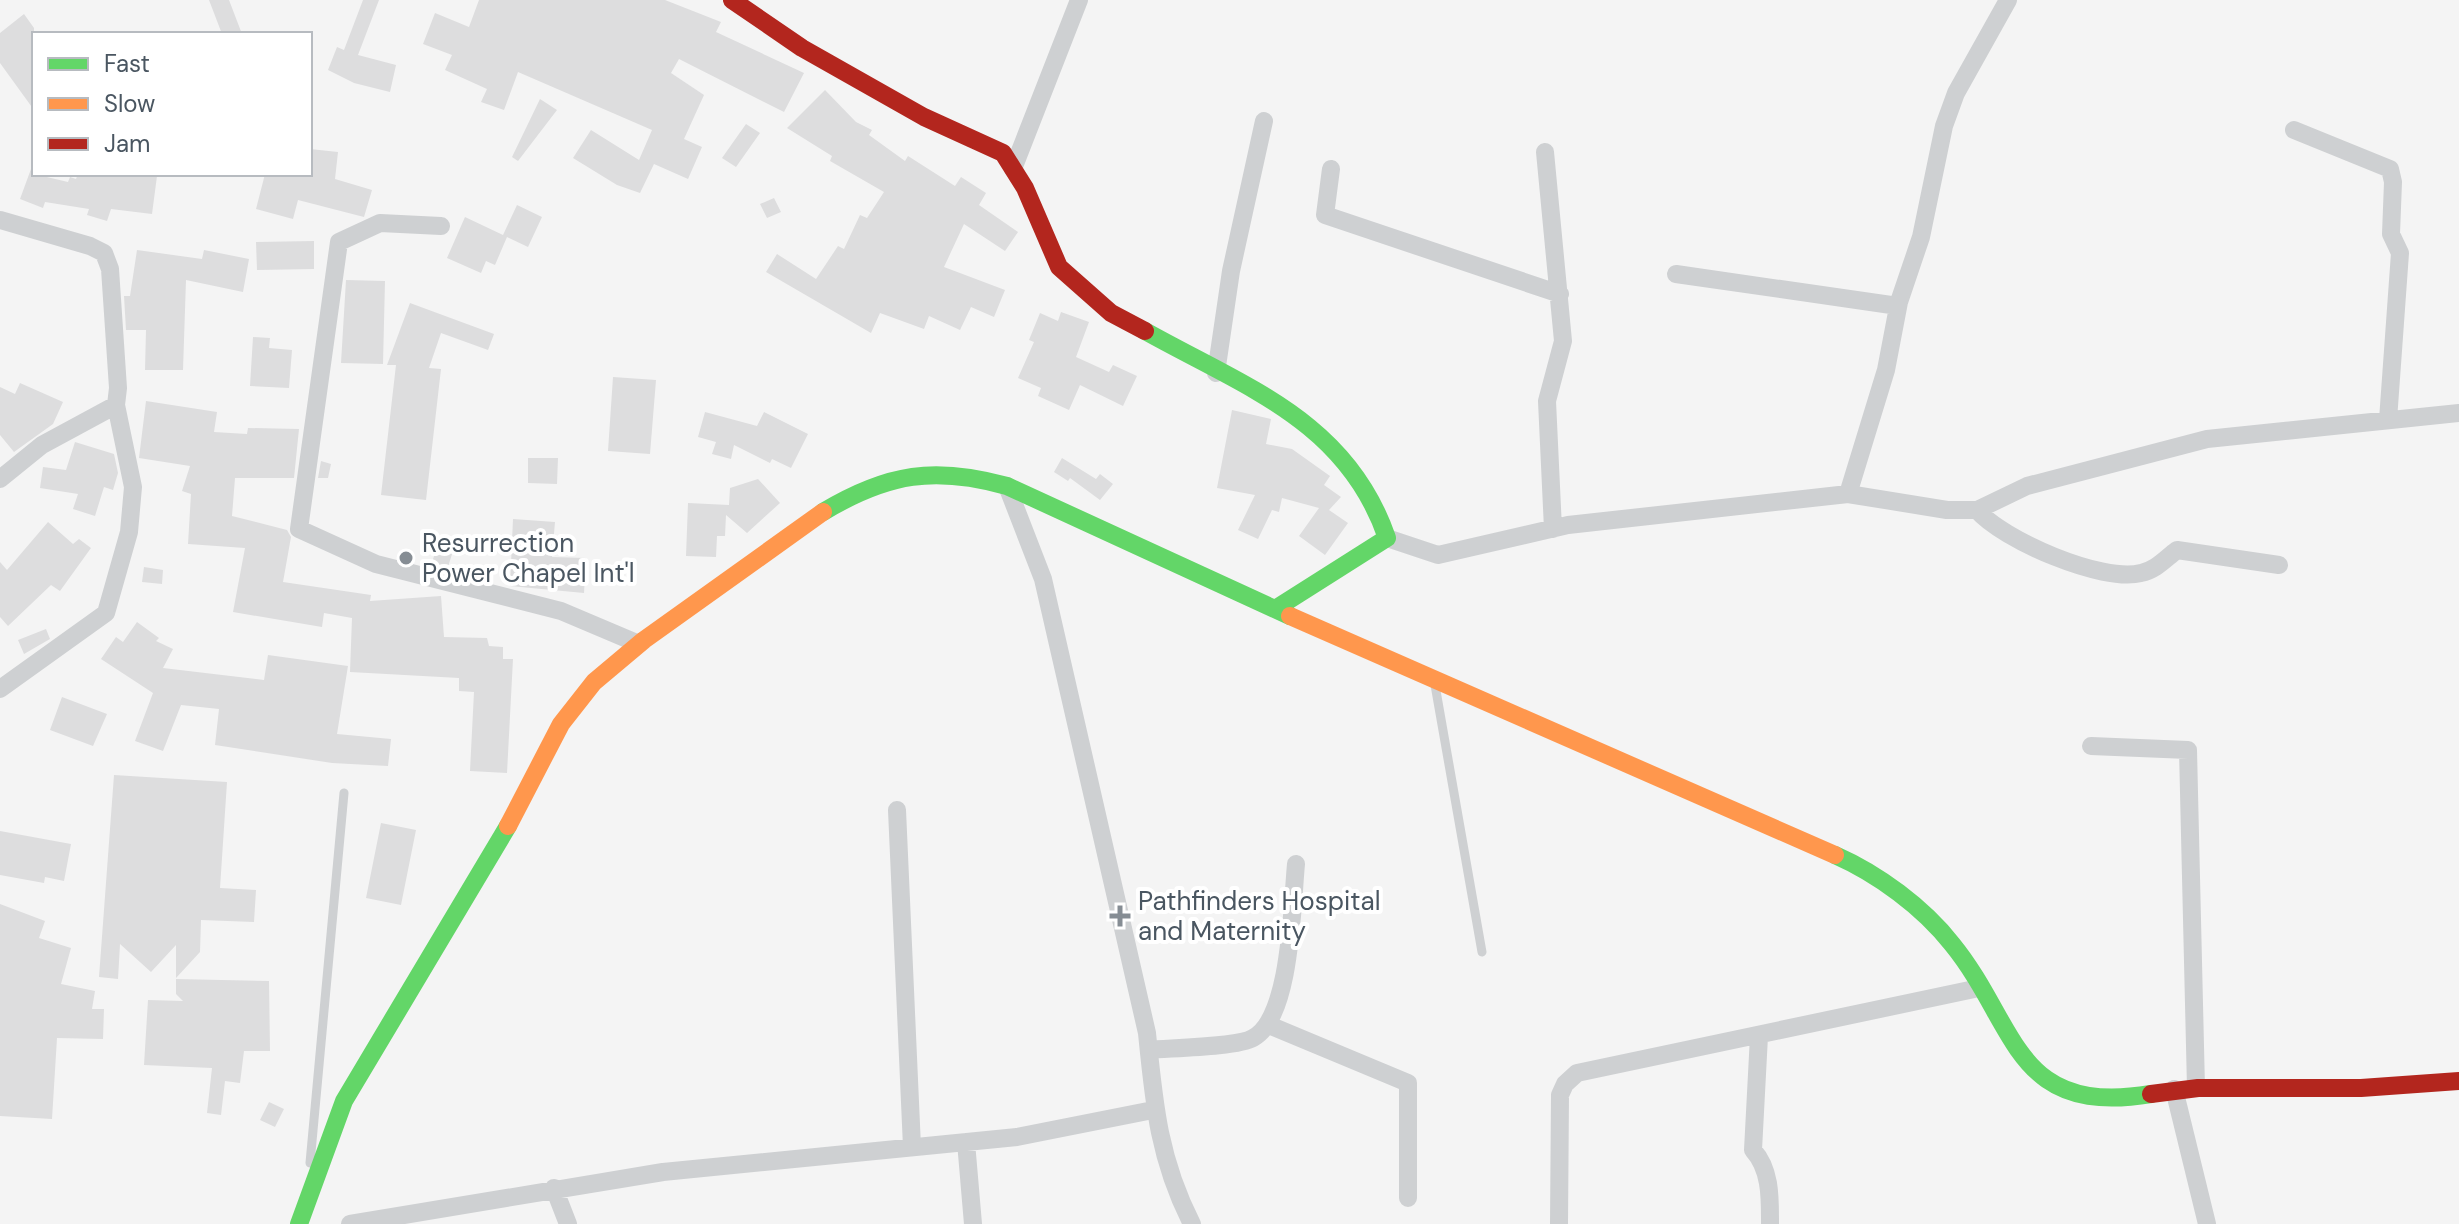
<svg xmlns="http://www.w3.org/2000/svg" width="2459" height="1224" viewBox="0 0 2459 1224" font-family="'DM Sans',sans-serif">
<rect width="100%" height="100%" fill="#f4f4f4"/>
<path fill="#ddddde" d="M209,0H229L242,34H222Z
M363,0H379L358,55L396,65L390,92L354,83L328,70L337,47L344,50Z
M479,0H665L721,22L716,32L804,73L784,112L679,59L671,73L704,95L684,139L702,147L688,179L654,164L640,193L617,185L573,158L591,130L639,160L652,130L518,72L504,110L481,102L487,89L445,70L452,55L423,44L435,13L469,27Z
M24,14L34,28V110L0,63V33Z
M825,90L856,122L872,130L869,135L905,161L908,156L955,186L961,177L986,193L979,205L1018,232L1005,251L964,224L944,267L1005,290L994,317L971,307L960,330L929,316L924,329L880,313L871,333L766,272L777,254L816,279L838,246L844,249L860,215L867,218L884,192L830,161L832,156L787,128Z
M540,99L557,110L518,161L512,157Z
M746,124L760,133L736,167L722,158Z
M310,149L338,152L335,179L372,190L364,217L298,200L293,219L256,209L265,174H310Z
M31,169L34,174L68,182L70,177L76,179L78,174L157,176L152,214L111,209L107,221L87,215L89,209L45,202L43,208L20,199Z
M774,198L781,212L767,218L760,204Z
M517,205L542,217L528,247L507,237L495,265L486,261L481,273L447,258L465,217L503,235Z
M314,241V269L257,270L256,242Z
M137,250L202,259L204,250L249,259L243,292L186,280L183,370H145L146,330H126L124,296H130Z
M346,280L385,281L383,364L341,363Z
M410,303L494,334L488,350L441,333L429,368L441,369L426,500L381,495L396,365H387Z
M1061,312L1089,322L1076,357L1109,372L1113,365L1137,376L1123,406L1080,385L1069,410L1038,396L1041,388L1018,378L1034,342L1029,340L1040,313L1058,321Z
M253,337L270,338L269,348L292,350L289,388L250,386Z
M613,377L656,380L650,454L608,451Z
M20,383L63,402L53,424L14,452L0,435V387L15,394Z
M146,401L217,412L214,432L247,434L248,428L299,429L294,478H235L232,516L287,530L291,537L283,582L371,595L370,601L441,596L444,637L487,638L489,646L503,647V659H513L507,773L470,771L474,692L459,691V678L350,672L352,618L324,613L322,627L233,612L245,548L188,544L191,494L182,491L190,466L139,458Z
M1232,410L1271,419L1266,444L1292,449L1330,476L1324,485L1341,497L1329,510L1348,523L1325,555L1299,536L1319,508L1282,498L1279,512L1272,510L1258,539L1238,530L1255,495L1217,488Z
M705,412L757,426L764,412L808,434L791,468L772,459L770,463L734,445L731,459L712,454L716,442L698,437Z
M75,442L114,454L118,473L113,490L104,487L95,516L73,509L78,494L40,488L43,467L66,470Z
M528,458H558L557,484L528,483Z
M1062,458L1096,479L1100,474L1113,484L1100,500L1070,478L1068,481L1054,472Z
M321,461L331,464L328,478H318Z
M758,479L780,503L747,533L726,515L725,536H717L716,557L686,556L688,503L729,505L730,488Z
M513,519L555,522L552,557L586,558L584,593L510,586Z
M48,522L73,544L79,539L91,548L60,591L51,585L8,626L0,617V562L7,570Z
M437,546L453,551L447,570L431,566Z
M144,567L163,570L162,584L142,582Z
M137,622L159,638L156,641L173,649L163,668L264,680L268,655L348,666L337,734L391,739L388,766L332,763L215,745L219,709L181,705L163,751L135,741L153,693L101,659L116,637L123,642Z
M46,629L50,639L24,654L18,640Z
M62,697L107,714L93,746L50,730Z
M114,775L227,782L220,888L256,890L254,922L201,920L200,952L176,978V945L151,972L120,944L118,979L99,977Z
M381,823L416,830L401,905L366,898Z
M0,831L71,844L64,881L45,877L44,883L0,875Z
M0,904L45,921L39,938L71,948L61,984L95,991L92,1009H104L103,1039L57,1038L52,1119L0,1116Z
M176,979L269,981L270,1051H244L240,1083L225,1081L221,1115L207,1113L212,1068L144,1065L148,1000L183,1001L176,994Z
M269,1102L284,1109L275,1127L260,1120Z"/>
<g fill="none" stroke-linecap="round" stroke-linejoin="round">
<path stroke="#ced0d2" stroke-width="9" d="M1435,685L1482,952
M310,1163L344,793"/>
<path stroke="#ced0d2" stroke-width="18" d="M2294,130L2390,169L2393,182L2391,234L2400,253L2388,420
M1545,152L1563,341L1547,401L1553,529
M1013,169L1079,0
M1331,169L1325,215L1560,294
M0,220L90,246L104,253L110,269L118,388L116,405L42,445L0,479
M441,226L380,223L339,242L299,529L376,564L561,611L639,644
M1676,274L1898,306
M1216,373L1231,271L1264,121
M1007,486L1043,579L1147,1033C1154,1104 1159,1160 1192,1224
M1848,494L1947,510H1977L2027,486L2207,439L2459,413
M1977,510C2003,540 2102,583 2141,573C2156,570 2165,559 2177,550L2279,565
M1387,538L1438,555L1568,525L1848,494L1886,370L1899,302L1921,237L1944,126L1956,93L2008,0
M0,689L106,613L129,532L133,487L116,405
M2091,746L2188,750L2196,1088
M897,810L912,1147
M1269,1025L1408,1083V1198
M1759,1036L1753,1150C1771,1170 1770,1198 1770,1224
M1149,1050C1170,1048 1238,1047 1253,1038C1291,1018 1292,905 1296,864
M2174,1089L2207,1224
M966,1142L973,1224
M554,1188L568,1224
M350,1224L663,1172L1017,1137L1153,1110
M1559,1224L1560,1095L1565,1084L1577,1073L1979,988"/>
<path stroke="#63d668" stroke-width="18" d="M1145,331C1245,387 1347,421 1387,538L1275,609
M823,512C888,473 935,466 1007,486L1290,616
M1835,855C1878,874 1923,907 1952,944C2018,1025 2013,1117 2151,1094
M299,1224L344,1101L508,826"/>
<path stroke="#ff974d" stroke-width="18" d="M1290,616L1835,855
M508,826L561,724L594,682L644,640L823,512"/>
<path stroke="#b3261e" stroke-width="18" d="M732,0L802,48L924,117L1003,153L1025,188L1059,267L1111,313L1145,331
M2151,1094L2198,1088H2361L2459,1081"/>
</g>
<g fill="#868d94" stroke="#fff" stroke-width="3">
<circle cx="406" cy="558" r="8"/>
<path d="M1116 904h8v8h8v8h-8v8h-8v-8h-8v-8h8z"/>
</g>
<g text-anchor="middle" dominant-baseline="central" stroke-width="8" stroke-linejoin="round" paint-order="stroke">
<g font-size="26" fill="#4a5661" stroke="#fff" text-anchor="start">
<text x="422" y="543">Resurrection<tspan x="422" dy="30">Power Chapel Int'l</tspan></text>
<text x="1138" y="901">Pathfinders Hospital<tspan x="1138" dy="30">and Maternity</tspan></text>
</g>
</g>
<rect x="32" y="32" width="280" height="144" fill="#ffffff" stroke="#b7bbc0" stroke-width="2"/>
<rect x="48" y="58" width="40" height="12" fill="#63d668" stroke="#b7bbc0" stroke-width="2"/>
<text x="104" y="72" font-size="24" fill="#4a5661">Fast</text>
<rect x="48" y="98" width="40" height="12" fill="#ff974d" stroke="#b7bbc0" stroke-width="2"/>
<text x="104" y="112" font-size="24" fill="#4a5661">Slow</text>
<rect x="48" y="138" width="40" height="12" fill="#b3261e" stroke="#b7bbc0" stroke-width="2"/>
<text x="104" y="152" font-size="24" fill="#4a5661">Jam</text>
</svg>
